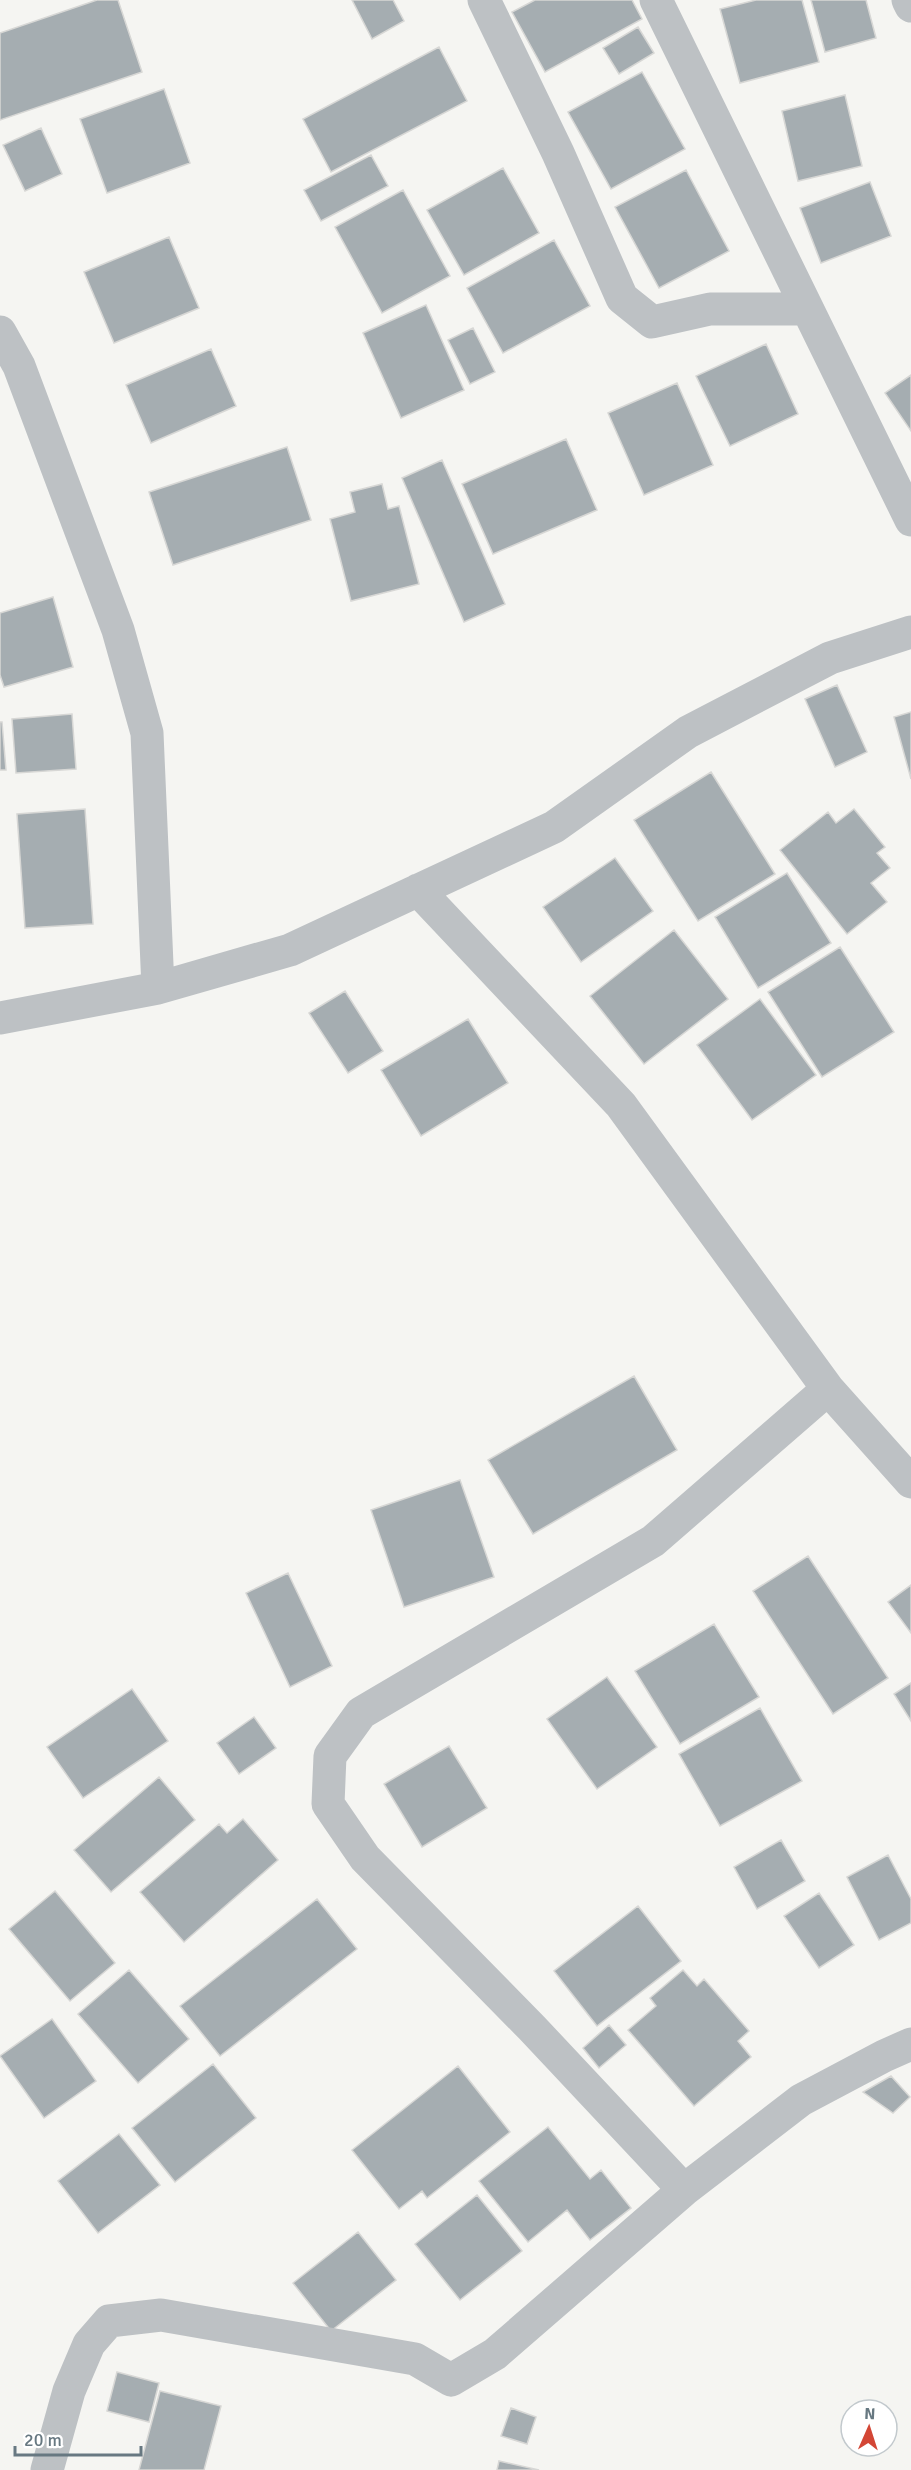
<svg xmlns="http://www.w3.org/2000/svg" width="911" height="2470" viewBox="0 0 911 2470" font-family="Signika,sans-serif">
<rect width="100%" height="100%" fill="#f5f5f2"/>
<path fill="#a5adb1" stroke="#d7d7d5" stroke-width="1.5" d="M97,0H118L142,72L0,120V33Z
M352,0H393L404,21L372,39Z
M535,0H632L642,19L545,72L512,12Z
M756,0H802L819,62L740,83L720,9Z
M811,0H866L876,38L825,52Z
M638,27L654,53L619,74L603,48Z
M439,47L467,101L331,172L303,119Z
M642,72L685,149L611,189L568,112Z
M164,89L190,163L107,193L80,119Z
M845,95L862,166L798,181L782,111Z
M41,128L62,174L25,191L3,145Z
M371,155L388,186L321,221L304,190Z
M503,168L539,233L464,275L427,210Z
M686,170L729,251L659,288L615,207Z
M870,182L891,236L821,263L800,208Z
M403,190L450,276L382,313L335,227Z
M169,237L199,308L114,343L84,272Z
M554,240L590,306L503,353L467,288Z
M426,305L464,390L401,418L363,333Z
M473,328L495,372L470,384L448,340Z
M766,344L798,414L730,446L696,376Z
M211,349L236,406L151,443L126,385Z
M911,375V431L885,393Z
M677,383L713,465L644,495L608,413Z
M566,439L597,510L493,554L462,484Z
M287,447L311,520L173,565L149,492Z
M442,460L505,604L464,622L402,478Z
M382,484L388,509L399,506L419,584L351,601L330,519L355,512L350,492Z
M53,597L73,667L4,687L0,675V613Z
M837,685L867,752L835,767L805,699Z
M911,712V779L894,717Z
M72,714L76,769L16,773L12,719Z
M0,722H2L6,770H0Z
M711,772L775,874L698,921L634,820Z
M85,809L93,924L25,928L17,814Z
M854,809L885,847L877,853L890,868L871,883L887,902L847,934L780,850L828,812L836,823Z
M615,858L653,911L581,962L543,907Z
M787,873L831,943L758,988L715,917Z
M674,930L728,999L644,1064L590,996Z
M840,947L894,1032L822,1077L768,992Z
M345,991L383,1051L348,1073L309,1013Z
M760,999L816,1075L752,1120L697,1045Z
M468,1019L508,1083L421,1136L381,1070Z
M634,1376L677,1450L533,1534L488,1460Z
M460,1480L494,1577L404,1607L371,1510Z
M808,1556L888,1678L833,1714L753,1591Z
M288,1573L332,1666L290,1687L246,1593Z
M911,1585V1633L888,1602Z
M714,1624L759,1697L680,1744L635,1671Z
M607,1677L657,1747L597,1789L547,1719Z
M911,1683V1721L894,1694Z
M132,1689L168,1741L83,1798L47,1747Z
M760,1708L802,1781L720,1826L679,1754Z
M254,1717L276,1748L239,1774L217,1743Z
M449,1746L487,1808L422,1847L384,1784Z
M159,1777L195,1820L111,1892L74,1850Z
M243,1819L278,1860L184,1942L140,1892L219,1824L227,1833Z
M781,1840L805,1881L757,1909L734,1867Z
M888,1855L911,1899V1923L879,1940L847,1877Z
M55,1891L115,1963L70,2001L9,1929Z
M819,1893L854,1945L819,1968L784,1916Z
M317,1899L357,1949L220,2056L180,2006Z
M638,1906L681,1961L597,2026L554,1971Z
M129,1970L189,2039L138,2083L78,2014Z
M683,1970L697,1986L704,1979L749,2031L738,2041L751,2057L694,2106L628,2030L656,2006L650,1998Z
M52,2019L96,2081L44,2118L0,2056Z
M609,2025L626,2045L599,2068L583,2048Z
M213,2064L256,2118L175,2182L132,2128Z
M458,2066L510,2132L427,2198L422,2191L399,2209L352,2150Z
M891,2076L910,2097L893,2113L863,2092Z
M548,2127L590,2179L601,2170L631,2208L590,2240L567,2210L528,2242L479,2181Z
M119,2134L160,2185L98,2233L58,2181Z
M477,2195L522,2251L460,2300L415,2244Z
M358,2232L396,2280L331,2331L293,2283Z
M117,2372L159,2383L149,2422L107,2411Z
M160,2391L221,2406L204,2470H139Z
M511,2408L536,2417L527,2444L501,2436Z
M499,2461L539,2470H497Z"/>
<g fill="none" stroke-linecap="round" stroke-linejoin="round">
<path stroke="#bdc1c4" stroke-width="33" d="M484,0L558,153L622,298L652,322L710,309H806
M656,0L911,520
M908,0L911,6
M0,332L19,366L118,630L147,733L158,988
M418,890L621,1105L828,1389L911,1482
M0,1018L158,988L290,950L554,827L688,732L830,658L911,632
M684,2190L532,2028L365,1858L328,1804L330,1756L361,1713L653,1541L828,1389
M47,2470L69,2391L89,2344L109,2321L161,2315L415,2359L451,2380L495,2354L684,2190L801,2100L884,2056L911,2044"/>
</g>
<g transform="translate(869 2428) rotate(3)"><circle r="28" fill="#ffffff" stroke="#c2c9cd" stroke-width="1.5"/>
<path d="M0-4.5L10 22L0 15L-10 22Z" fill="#d34635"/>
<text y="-9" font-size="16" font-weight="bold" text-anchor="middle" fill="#677881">N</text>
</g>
<path d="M15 2446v9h126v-9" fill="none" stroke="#677881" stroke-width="3"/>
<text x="24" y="2446" font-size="18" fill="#677881" stroke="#ffffff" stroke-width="4.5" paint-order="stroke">20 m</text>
</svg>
